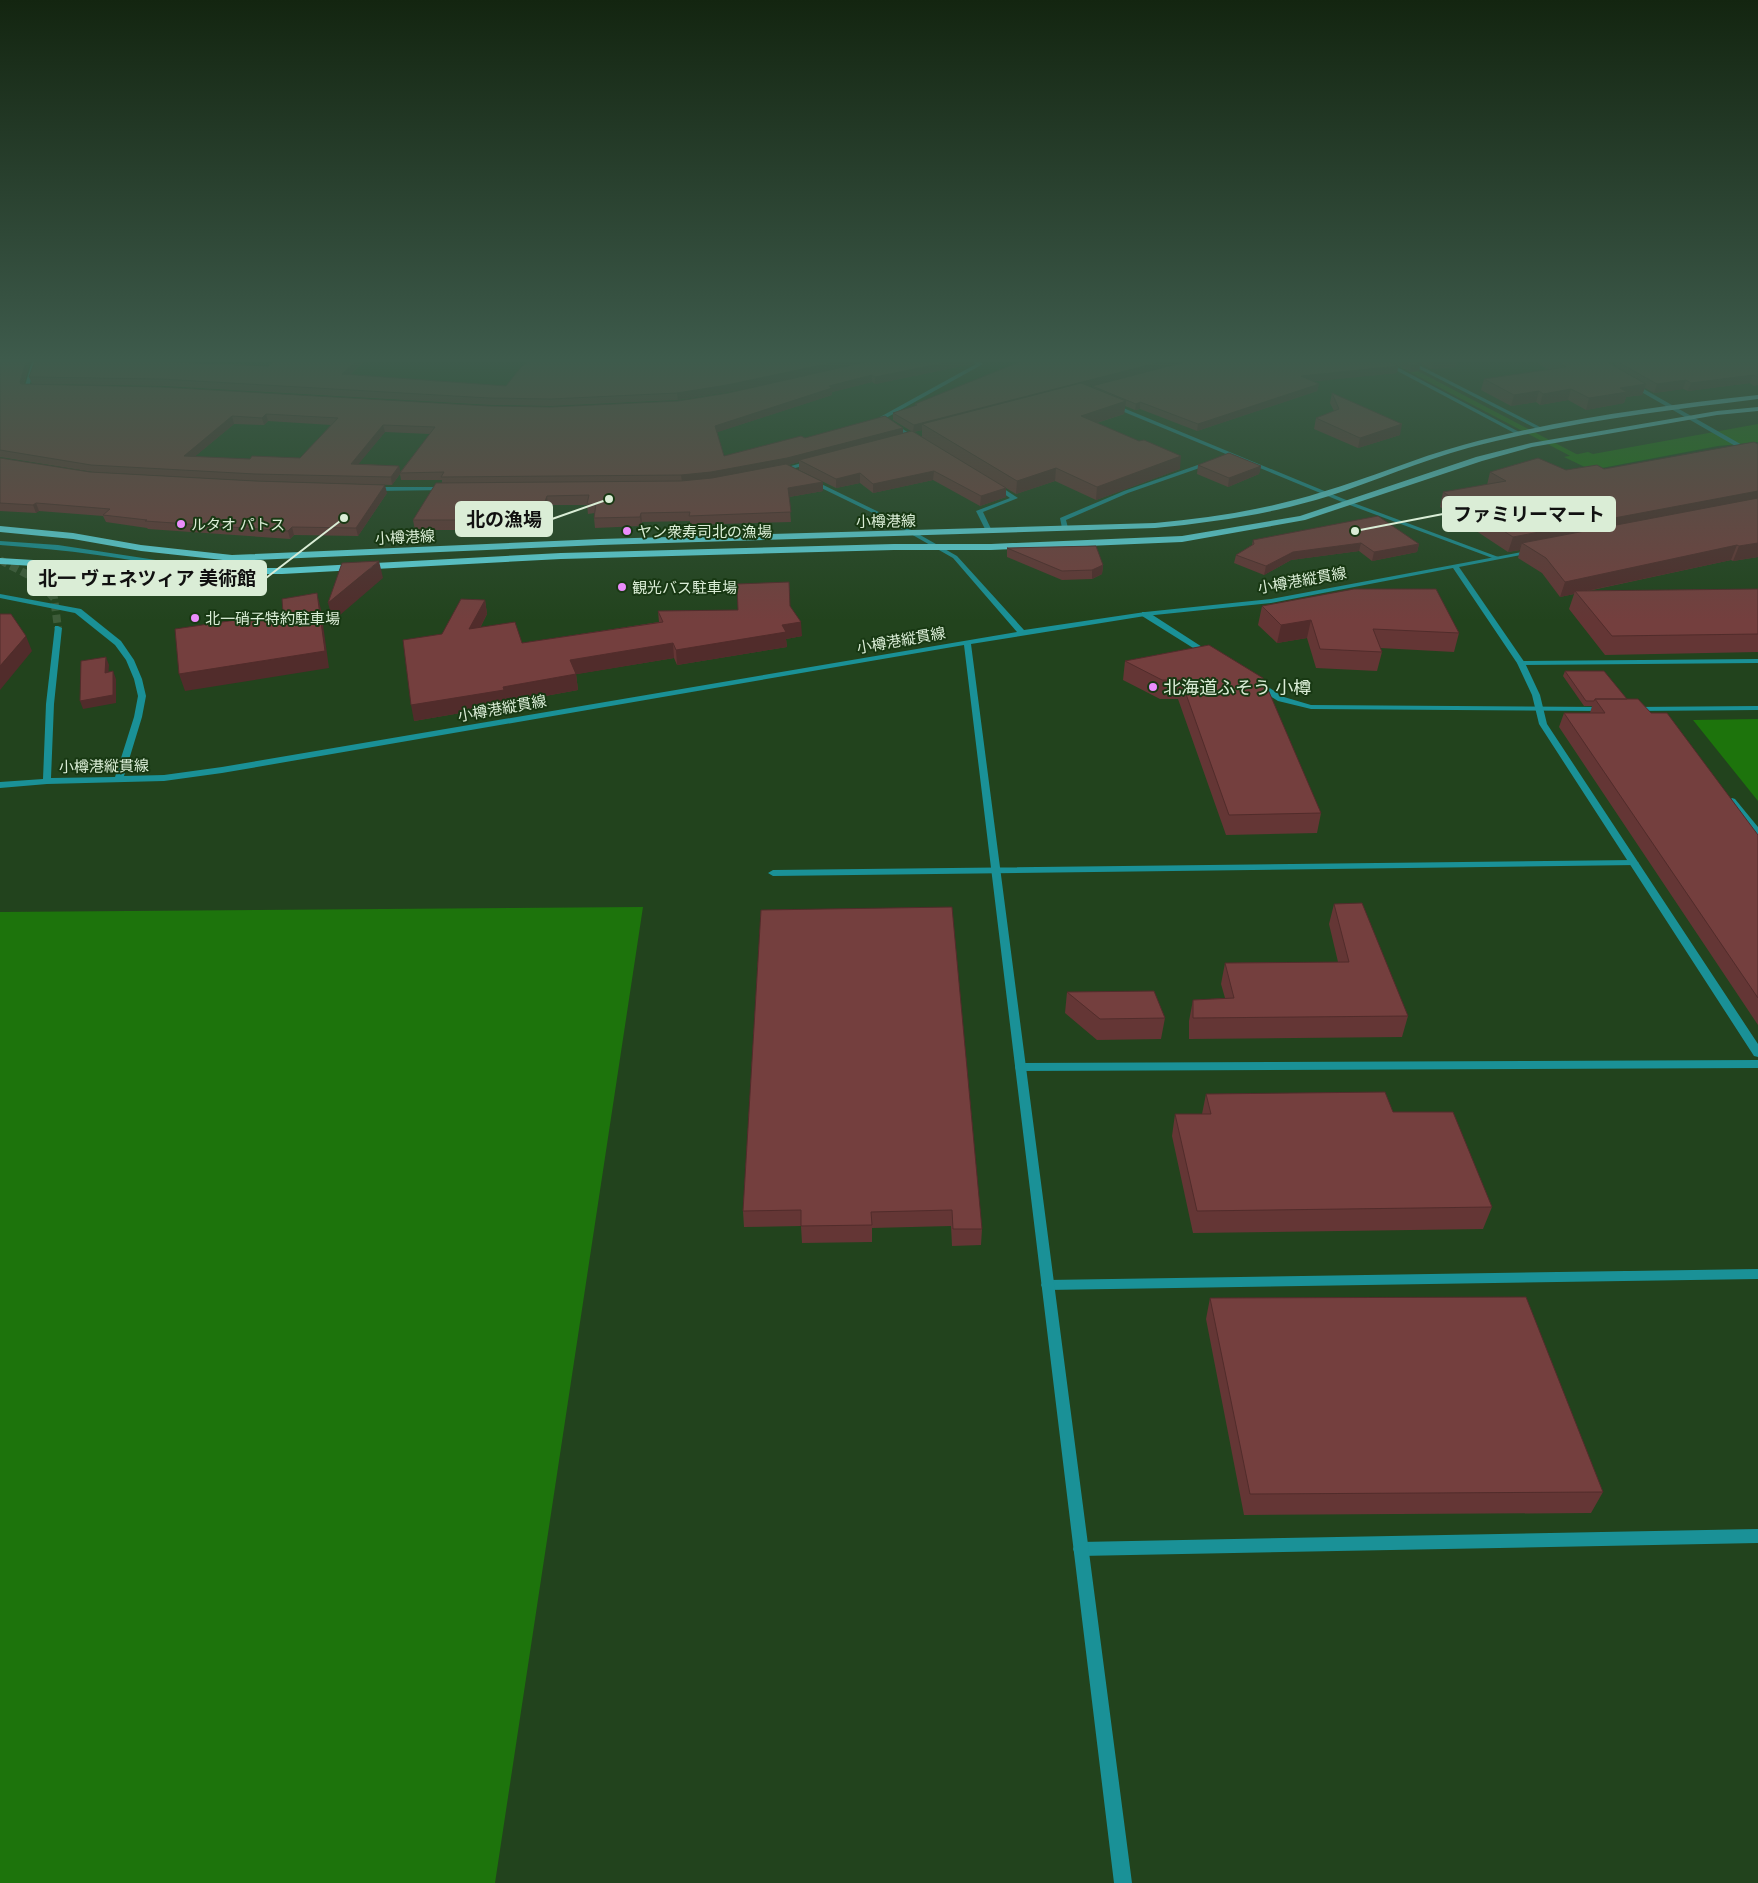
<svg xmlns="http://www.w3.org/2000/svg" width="1758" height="1883" viewBox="0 0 1758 1883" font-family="Merriweather,'Noto Sans JP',serif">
<rect width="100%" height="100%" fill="#22431d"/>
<path fill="#1d740c" d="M1758,424V442L1718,446L1591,470L1564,457L1588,452L1593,454Z
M1758,719V801L1693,720Z
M643,907L495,1883H0V912Z"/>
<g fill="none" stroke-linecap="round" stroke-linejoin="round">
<path stroke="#1d740c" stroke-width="4.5" d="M1388,358L1581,459"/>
<path stroke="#3e5c39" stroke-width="8" stroke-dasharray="8 4" stroke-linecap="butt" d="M0,560L38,580L54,598L58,628"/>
<path fill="#1a9197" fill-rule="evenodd" d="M33,358H39L29,386L39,388L36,390L24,389Z
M967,358H974L983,364L886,418L918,439V441H914L880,419V417L976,364Z
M1373,358H1380L1523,434L1518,435Z
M1398,358H1405L1546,430L1541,431Z
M1112,405H1116L1351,502L1501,558L1495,559L1347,504L1112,407Z
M1209,461L1212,463L1211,464L1128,493L1066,520L1068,528L1065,530L1062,528L1060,518L1124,491Z
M994,485H998L1018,498L983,512L992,531L989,533L986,531L976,511L1010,498L994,487Z
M1142,612H1148L1213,654L1212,656H1206L1142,616Z
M1758,659V663L1521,665L1517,663L1521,661Z
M1254,682H1260L1284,697L1311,705L1605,707L1609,709L1605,711L1311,709L1278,701L1254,686Z
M1758,706V710L1634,711L1630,709L1634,707Z
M1732,798L1735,799L1758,827V836L1755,835L1728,801Z
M1634,860L1639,863L1637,865L773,876L768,873L773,870Z
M1758,1060V1068L1020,1071L1016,1070L1015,1067L1016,1064L1020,1063Z
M1758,1269V1279L1047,1290L1043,1289L1041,1285L1043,1281L1047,1280Z
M1758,1529V1543L1080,1556L1075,1554L1073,1549L1075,1544L1080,1542Z"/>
<path fill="#1a9197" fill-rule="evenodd" d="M1631,384H1635L1758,454V459L1631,386Z
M812,460L815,462L814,463L780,472L777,470Z
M809,480H813L885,515L957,556L1024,630L1145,612L1271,599L1533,550V552L1531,553L1459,567L1525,663L1540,695L1547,724L1758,1044V1057L1754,1056L1539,724L1532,695L1517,663L1453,568L1271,603L1145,616L971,644L1132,1883H1114L964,645L222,773L164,781L47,784L0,788V782L43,779L46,704L55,626H58L62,628L54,704L51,778L115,777L134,717L138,696L134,679L126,660L115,645L75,613L0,598V594L81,609L121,641L134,660L142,679L146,696L142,717L124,776L164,775L222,767L1017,632L953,558L881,517L809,482Z
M445,487L448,489L447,490L374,491L371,489L374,487Z
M0,541L58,545L169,562L197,571L193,573C130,557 65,550 0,545Z"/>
<path fill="#5fdae2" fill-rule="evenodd" d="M1758,395V399C1661,411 1563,423 1468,448C1420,461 1375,481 1329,496C1272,514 1214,522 1155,528L600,545L232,561L141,551L73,539L0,532V526L73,533L141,545L232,555L600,539L1155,523C1212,518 1268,509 1322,492C1370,478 1415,458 1463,445C1559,419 1659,406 1758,395Z
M1758,407V411L1717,415L1532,447L1482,461L1305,520L1182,542L991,550H894L561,559L282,574H168L0,564V558L168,568H282L561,553L894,544H991L1182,536L1300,516L1476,457L1531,443L1717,411Z"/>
</g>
<path fill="#643635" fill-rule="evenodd" d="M0,358H31L24,384H32L29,377L36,358H182L177,362L268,366L278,358H367L350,375L506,386L536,358H973L972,364L875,384L872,382L832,392V395L717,432L724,456L805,438L903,433L911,431L893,420V413L915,406V404L1021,361V359L1092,388V386L1398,366L1397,373L1313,381L1319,384L1317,391L1197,431L1140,409L1135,410L1125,406L1124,414L1097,423L1180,469L1096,500L1055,481L1016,494L1006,488V497L980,506L933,480L873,493L860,483L836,488L799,470V462L788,465L823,482V491L789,497L791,522L690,525V521L642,522L641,526L595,528L594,518L595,513L588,514L587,505H548L545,513H508L501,530H415L413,520L442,483V480H401L400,474L392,485L257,481L93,472L0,457ZM799,377L728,393L678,401L551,407L489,406L42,384L163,386L490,405L552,406L678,400L728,392ZM268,421L331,425L300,458L250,459L194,457L234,424L264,425ZM922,430V437L914,432ZM385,432L430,434L400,472L399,466L358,464Z
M1384,358H1407L1420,364L1419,371L1410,372Z
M1409,358H1453L1457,360L1455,367L1431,369Z
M1530,358H1649L1648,359L1758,358V385L1754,386L1750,383L1688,391L1683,389L1654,393L1645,388L1642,395L1626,397L1624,403L1586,410L1568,400L1540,405L1536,402L1511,406L1481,390L1484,379L1549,370ZM1616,362L1615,366L1608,363Z
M1332,393L1400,435L1358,448L1314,429L1316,418L1334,411L1330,403Z
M1758,444V557L1733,561L1731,560L1588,591L1758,589V652L1605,655L1569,609L1574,594L1560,597L1542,573L1518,558L1520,550L1508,552L1440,507L1443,492L1487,485L1490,472L1604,469Z
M0,458L90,472L387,493L358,536L294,535L290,539L148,529L147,528L106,522L103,516L39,511L36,513L0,511Z
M1198,465L1261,466L1259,474L1228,487L1197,474Z
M1253,540L1419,544L1417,552L1372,561L1359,551L1291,560L1264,575L1234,563L1236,555L1252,545Z
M1007,548L1103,565L1102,574L1092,579L1062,580L1007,557Z
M485,600L487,614L480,628L522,643L659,622L658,611L738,610L790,606L802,636L786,639L787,647L677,665L674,658L576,674L578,690L506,703L507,705L414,721L442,634Z
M1262,606L1459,633L1454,652L1380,648L1382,652L1377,671L1316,668L1307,638L1277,643L1258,625Z
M1209,645L1321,813L1317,833L1226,835L1178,699H1160L1123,680L1125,661Z
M1565,671L1627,699L1758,835V1025L1559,727L1564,713H1590L1592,706H1584L1563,676Z
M1334,904L1408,1016L1402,1037L1189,1039V1021L1193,1000L1225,998L1221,984L1225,963L1338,962L1329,924Z
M761,910L982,1229L981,1245L952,1246L951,1226L872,1228V1242L802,1243L801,1226L744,1227L743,1211Z
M1067,992L1165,1018L1161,1039L1097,1040L1065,1013Z
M1206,1094L1492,1207L1483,1229L1193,1233L1172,1136L1175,1114H1202Z
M1210,1298L1603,1492L1591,1513L1244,1515L1206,1319Z"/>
<path fill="#512c2b" d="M27,358H31L22,388L20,382Z
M172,358H182L170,369L168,362Z
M359,358H367L343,381L342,374Z
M855,358H887L728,392L678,400L677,393Z
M969,358H973L972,364L875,384V377Z
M1176,358H1199L929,428L922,424V430L913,432L914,425Z
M1603,358H1649L1648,359L1602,363Z
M1457,360L1455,367L1431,369L1433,363Z
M1420,364L1419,371L1410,372L1411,365Z
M1398,366L1397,373L1300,383L1301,376Z
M872,375V382L832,392V395L715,433V426L829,386Z
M1753,375L1750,383L1688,391L1691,383Z
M1686,380L1683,389L1654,393L1657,384Z
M1319,384L1317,391L1197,431L1198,424Z
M1646,384L1642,395L1626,397L1624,403L1586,410L1589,398L1620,388Z
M1571,389L1568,400L1540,405L1543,394Z
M1539,391L1536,402L1511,406L1514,395Z
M1126,401L1124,414L1080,428L1081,416Z
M1140,402V409L1135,410L1136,404Z
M266,414L268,421L264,425L262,418Z
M232,416L234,424L186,464L184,456Z
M1402,424L1400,435L1358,448L1360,438Z
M383,425L385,432L352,472L351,464Z
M903,428V435L799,460V462L788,465L712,479L682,482L681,475Z
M1181,456L1180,469L1096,500L1097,487Z
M399,466L401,473H400V474L392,485L391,477Z
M1261,466L1259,474L1228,487L1229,478Z
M1056,468L1055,481L1016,494L1017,481Z
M934,471L933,480L873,493V484Z
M860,473V483L836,488V479Z
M823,482V491L789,497L788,488Z
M385,485L387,493L358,536L356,528Z
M1006,488V497L980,506L981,496Z
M1758,491V503L1522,543L1520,550L1508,552L1513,537Z
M547,496L548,505L545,513L544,504Z
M36,503L39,511L36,513L33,505Z
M507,503L508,513L501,530L499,520Z
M641,513L642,522L641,526L640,517Z
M292,527L294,535L290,539L288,531Z
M1361,543L1359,551L1291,560L1264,575L1266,566L1293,552Z
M1758,543V557L1733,561L1739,546Z
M1419,544L1417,552L1372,561L1374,552Z
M1737,545L1731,560L1577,593L1575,591L1574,594L1560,597L1565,582Z
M379,561L383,578L333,621L328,603Z
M1103,565L1102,574L1092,579V570Z
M317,593L321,610L329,668L185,691L179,674Z
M485,600L487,614L472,644L469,629Z
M1311,620L1307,638L1277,643L1281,625Z
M801,622L802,636L786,639L787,647L677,665L676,650L782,625Z
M26,636L32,651L0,690V666Z
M673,643L674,658L572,675L570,660Z
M106,657L109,665L108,680L105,673Z
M113,671L116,679V703L83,709L80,701Z
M576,674L578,690L506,703L507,705L414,721L411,705L503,687Z"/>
<path fill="#743f3e" stroke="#512c2b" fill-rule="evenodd" d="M0,358H27L20,382L21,384L161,387L489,406L551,407L678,401L728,393L883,358H969L875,377L872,375L829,386L832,388L715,426L724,456L801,436L805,438L885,416L903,428L787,458L711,472L681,475L441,477L444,472L400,473L435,427L383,425L351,464L399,466L391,477L255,474L91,465L0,450ZM266,414L338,418L300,458L252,456L250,459L184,456L232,416L262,418Z
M36,358H172L168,362L268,366L278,358H359L342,374L506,386L522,366L536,358H855L727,385L677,393L551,399L489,398L161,379L29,377Z
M1024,358H1176L914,425L893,413L917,405L915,404L1022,361L1021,359Z
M1200,358H1382L1398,366L1301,376L1319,384L1198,424L1140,402L1136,404L1092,386Z
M1397,358H1407L1420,364L1411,365Z
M1423,358H1453L1457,360L1433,363Z
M1550,358H1600L1646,384L1620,388L1627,392L1589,398L1571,389L1543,394L1539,391L1514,395L1484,379L1566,367Z
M1659,358H1758V377L1753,375L1691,383L1686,380L1657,384L1616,361Z
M1081,383L1126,401L1081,416L1139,441L1144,440L1181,456L1097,487L1056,468L1017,481L922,424Z
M1332,393L1402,424L1360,438L1316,418L1339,409Z
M912,431L1006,488L981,496L934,471L873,484L860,473L836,479L799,460Z
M1754,442L1758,444V491L1513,537L1443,492L1506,481L1490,472L1538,458L1566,470L1597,465L1604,469Z
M1229,453L1261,466L1229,478L1198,465Z
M0,458L90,472L255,481L385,485L356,528L292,527L288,531L145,521L147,520L103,515L110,509L36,503L33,505L0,503Z
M786,464L823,482L788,488L791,512L689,516L690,512L641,513L640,517L594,518L596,504H587L589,495L547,496L544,504L507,503L499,520H413L436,483L681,481L712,478Z
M1758,498V543L1739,546L1737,545L1565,582L1546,558L1522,543Z
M1378,516L1419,544L1374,552L1361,543L1293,552L1266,566L1236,555L1254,544L1253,540Z
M1096,546L1103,565L1092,570L1062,571L1007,548Z
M379,561L328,603L342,563Z
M789,582L790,606L801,622L782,625L786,632L676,650L673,643L570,660L576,674L503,687L504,690L411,705L403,640L442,634L461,599L485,600L469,629L515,622L522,643L663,622L658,611L738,610L737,584Z
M1354,589H1436L1459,633L1373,629L1382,652L1320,649L1311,620L1281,625L1262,606Z
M1758,589V634L1612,636L1575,591Z
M317,593L325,651L179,674L175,629L283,613L282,599Z
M0,614H11L26,636L0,666Z
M1209,645L1263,678L1321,813L1229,815L1181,680H1162L1125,661Z
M106,657L105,673L113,671V695L80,701L81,661Z
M1565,671H1604L1627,699H1595L1594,701H1586Z
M1595,699H1638L1651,713H1667L1758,835V998L1564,713H1605Z
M1362,903L1408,1016L1193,1018V1000L1234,998L1225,963L1349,962L1334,904Z
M952,907L982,1229H953L952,1210L871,1212L872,1225L801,1226V1210L743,1211L761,910Z
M1154,991L1165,1018L1100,1019L1067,992Z
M1385,1092L1393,1112H1453L1492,1207L1197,1211L1175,1114H1211L1206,1094Z
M1526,1297L1603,1492L1250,1494L1210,1298Z"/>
<linearGradient id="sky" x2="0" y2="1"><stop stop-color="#132510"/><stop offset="0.58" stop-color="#3e5b4c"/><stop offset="1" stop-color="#3e5b4c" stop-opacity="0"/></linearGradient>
<rect width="1758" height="621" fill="url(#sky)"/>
<g fill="#eb8dfc" stroke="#183813" stroke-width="2">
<circle cx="181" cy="524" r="5"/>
<circle cx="627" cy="531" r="5"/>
<circle cx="622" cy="587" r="5"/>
<circle cx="195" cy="618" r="5"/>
<circle cx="1153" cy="687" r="5"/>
</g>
<g text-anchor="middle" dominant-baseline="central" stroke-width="4" stroke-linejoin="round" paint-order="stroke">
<g font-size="15" fill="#daedd6" stroke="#183813">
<text transform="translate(886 521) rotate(-1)">小樽港線</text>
<text transform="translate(405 537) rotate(-3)">小樽港線</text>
<text transform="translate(1302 580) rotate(-10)">小樽港縦貫線</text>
<text transform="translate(901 640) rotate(-10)">小樽港縦貫線</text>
<text transform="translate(502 708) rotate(-10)">小樽港縦貫線</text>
<text transform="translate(104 766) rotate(-1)">小樽港縦貫線</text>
</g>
<g font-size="15" fill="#daedd6" stroke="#183813" text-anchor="start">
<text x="191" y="524">ルタオ パトス</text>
<text x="637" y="531">ヤン衆寿司北の漁場</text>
<text x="632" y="587">観光バス駐車場</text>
<text x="205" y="618">北一硝子特約駐車場</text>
</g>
<g font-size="18" fill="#daedd6" stroke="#183813" text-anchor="start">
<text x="1163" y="687">北海道ふそう 小樽</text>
</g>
</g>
<path fill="none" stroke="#daedd6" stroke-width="2" d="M1355 531L1443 514M609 499L552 519M344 518L266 578"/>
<g fill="#daedd6" stroke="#183813" stroke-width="2">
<circle cx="1355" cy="531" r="5"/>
<circle cx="609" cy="499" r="5"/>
<circle cx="344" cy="518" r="5"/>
</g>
<g fill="#daedd6" stroke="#daedd6" stroke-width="2">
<rect x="1443" y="497" width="172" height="34" rx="5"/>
<rect x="456" y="502" width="96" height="34" rx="5"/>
<rect x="28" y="561" width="238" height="34" rx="5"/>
</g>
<g font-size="19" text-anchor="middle" font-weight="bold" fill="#111">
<text x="1529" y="521">ファミリーマート</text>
<text x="504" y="526">北の漁場</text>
<text x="147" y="585">北一 ヴェネツィア 美術館</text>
</g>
</svg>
